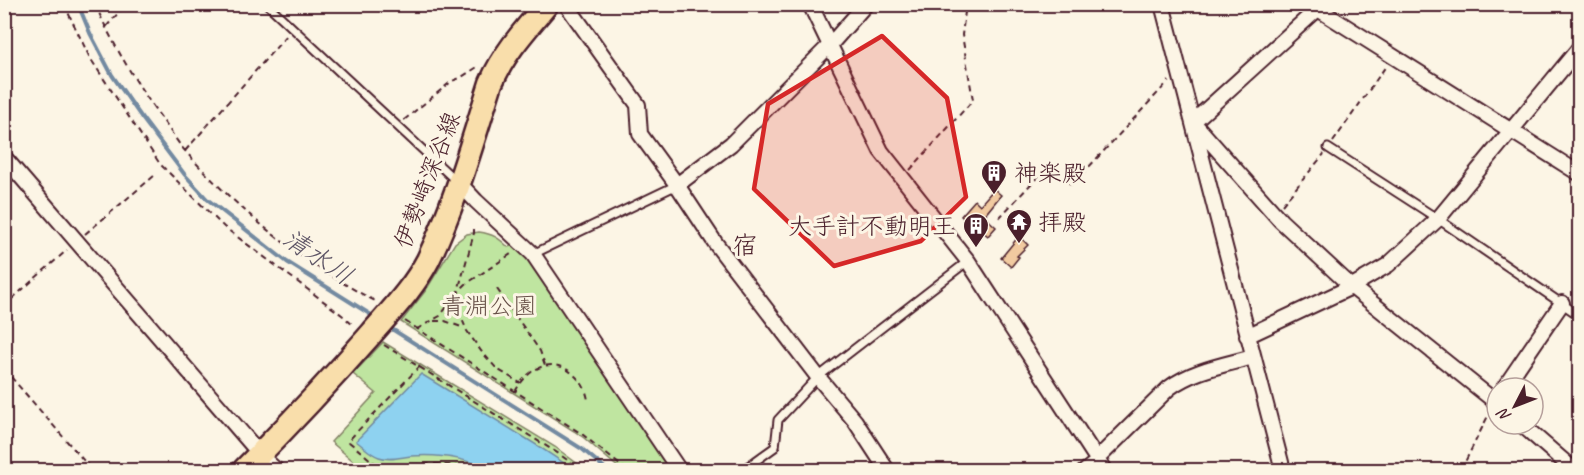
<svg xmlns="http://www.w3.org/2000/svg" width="1584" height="475" viewBox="0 0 1584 475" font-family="Caveat,'Klee One',sans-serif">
<rect width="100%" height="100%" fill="#fcf5e5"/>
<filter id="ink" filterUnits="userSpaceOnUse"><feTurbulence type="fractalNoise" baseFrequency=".0167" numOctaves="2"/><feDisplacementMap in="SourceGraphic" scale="12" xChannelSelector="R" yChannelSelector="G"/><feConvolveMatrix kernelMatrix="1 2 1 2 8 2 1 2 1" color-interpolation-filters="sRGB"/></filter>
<g filter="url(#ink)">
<path fill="#bfe5a0" stroke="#848266" stroke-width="1.5" d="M479,232C493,234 499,238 508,247L516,245L530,258L672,470H621L584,438L574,431L401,322L426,290L455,243L467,234Z
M383,342L555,447L586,470H364L331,442L376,393L353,374Z"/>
<path fill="#8ed2f0" stroke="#738aa1" stroke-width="1.5" d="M421,374L535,444L564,463L573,470H489C464,457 439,454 411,456C401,457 389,461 379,457C370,454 363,446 356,441Z"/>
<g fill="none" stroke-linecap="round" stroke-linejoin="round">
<path stroke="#738aa1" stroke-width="4" d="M78,4L90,33L112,75L142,118L185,175L207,199L287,262L376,318
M387,326L582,449L607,470"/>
</g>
<path fill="#f1caa0" stroke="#4a1f2b" stroke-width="1.5" d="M994,189L1001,195L984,216L996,227L988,236L970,221L969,223L961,216L975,200L980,205Z
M1019,236L1028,245L1017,256L1019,257L1011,267L1001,258Z"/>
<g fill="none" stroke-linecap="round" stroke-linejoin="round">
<defs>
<path id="service" d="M267,4L455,180
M1328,148L1438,219L1580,316
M533,254L677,185
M743,470L775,447L778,420L818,377L968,261
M1081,470L1096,458"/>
<path id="minor" d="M566,4L638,105L640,134L677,185L716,244L818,377L855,421L887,470
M810,4L881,151L968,261L1104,470
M1162,4L1283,470
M1323,4L1193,122L1281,221L1352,287L1497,403
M1318,9L1580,174
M4,157L266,461L276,470
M459,183L476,201L533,254L679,470
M677,185L731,144L830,45L866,4
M1247,336L1347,289L1388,265L1438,219L1580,47
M1504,388L1562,303
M1521,424L1574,470
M1096,458L1102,454L1169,388C1193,370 1225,365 1253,357"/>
<path id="primary" d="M244,470C288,426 331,380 372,333C392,310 414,287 428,260C455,204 472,143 491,83C504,53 525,30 547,4"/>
</defs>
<use href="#service" stroke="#4a1f2b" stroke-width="11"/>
<use href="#minor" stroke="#4a1f2b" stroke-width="18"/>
<use href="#primary" stroke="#4a1f2b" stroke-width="27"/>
<path stroke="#4a1f2b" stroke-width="2" stroke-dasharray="6 4.5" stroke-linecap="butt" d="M64,4L90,58L160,164L224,227L342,315L354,326
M95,4C113,45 136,83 162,119C170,130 177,142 186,152C241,213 304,264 377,302
M106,27L126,4
M404,120L452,81L460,78L479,66
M1333,142L1386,66
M185,151L288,34
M910,170L973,100L962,35L966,4
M1282,205L1324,154
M999,218L1047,167L1072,185L1169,81
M474,229V233L457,295L459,312L467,331L481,351L497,369L520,383
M85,234L154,176
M497,289L540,351L545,365
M4,306L67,250
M405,321L582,434L626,470
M434,321H445L464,328
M417,329L440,316L460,290L466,284L514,252
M384,345L559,454L581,470
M420,366L348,441L378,466L383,468C410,465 443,460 469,470
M4,369L92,470
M515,392C527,369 552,354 574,375C582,382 586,389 588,400
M386,469L392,470
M1461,470L1489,414"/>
<use href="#service" stroke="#fcf5e5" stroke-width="7"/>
<use href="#minor" stroke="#fcf5e5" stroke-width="14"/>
<use href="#primary" stroke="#f9deab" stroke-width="22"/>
</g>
</g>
<path fill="#d62828" fill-opacity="0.2" stroke="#d62828" stroke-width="4.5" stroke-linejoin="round" d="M882,36L947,98L966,197L921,241L834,266L754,189L768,104Z"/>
<defs>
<symbol id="building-pin" viewBox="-11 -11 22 30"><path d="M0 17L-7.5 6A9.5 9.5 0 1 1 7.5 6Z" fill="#4a1f2b" stroke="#fcf5e5"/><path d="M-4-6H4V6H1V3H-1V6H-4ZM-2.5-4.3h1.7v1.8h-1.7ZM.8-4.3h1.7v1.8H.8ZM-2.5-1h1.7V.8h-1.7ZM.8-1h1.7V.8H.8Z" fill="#fff"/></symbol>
<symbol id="temple-pin" viewBox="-11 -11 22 30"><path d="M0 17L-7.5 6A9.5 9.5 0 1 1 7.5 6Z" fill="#4a1f2b" stroke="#fcf5e5"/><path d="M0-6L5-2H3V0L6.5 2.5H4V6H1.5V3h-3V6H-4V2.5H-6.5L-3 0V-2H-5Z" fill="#fff"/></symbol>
</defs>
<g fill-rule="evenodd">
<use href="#building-pin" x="979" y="158" width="30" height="40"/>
<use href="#temple-pin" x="1004" y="207" width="30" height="40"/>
<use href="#building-pin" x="961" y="211" width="30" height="40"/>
</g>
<g text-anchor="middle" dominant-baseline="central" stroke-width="6" stroke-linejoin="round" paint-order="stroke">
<g font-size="24" fill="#4a1f2b" stroke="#fcf5e5" text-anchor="start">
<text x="1014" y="173">神楽殿</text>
<text x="1038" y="222">拝殿</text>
<text x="956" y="226" text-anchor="end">大手計不動明王</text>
</g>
<g font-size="24" fill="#4a1f2b" stroke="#fcf5e5">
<text transform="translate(427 180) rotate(-69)">伊勢崎深谷線</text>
</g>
<g font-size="24" fill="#675048" stroke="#fcf5e5">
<text x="489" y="306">青淵公園</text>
</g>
<g font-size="26" fill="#4a1f2b" stroke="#fcf5e5">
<text x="745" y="245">宿</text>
</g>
<g font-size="26" font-style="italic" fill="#5e5566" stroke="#fcf5e5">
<text transform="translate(318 257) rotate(34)">清水川</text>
</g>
</g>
<rect width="1584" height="475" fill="none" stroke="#fcf5e5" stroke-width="24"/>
<rect x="12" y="12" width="1560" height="451" fill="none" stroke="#4a1f2b" stroke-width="2" filter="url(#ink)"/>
<g transform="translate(1515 406) rotate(228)"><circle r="28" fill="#fcf5e5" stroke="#b59f9b" stroke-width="1.5"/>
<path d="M0-4.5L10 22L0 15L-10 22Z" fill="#4a1f2b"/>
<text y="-9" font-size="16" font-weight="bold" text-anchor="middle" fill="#4a1f2b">N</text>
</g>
</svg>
